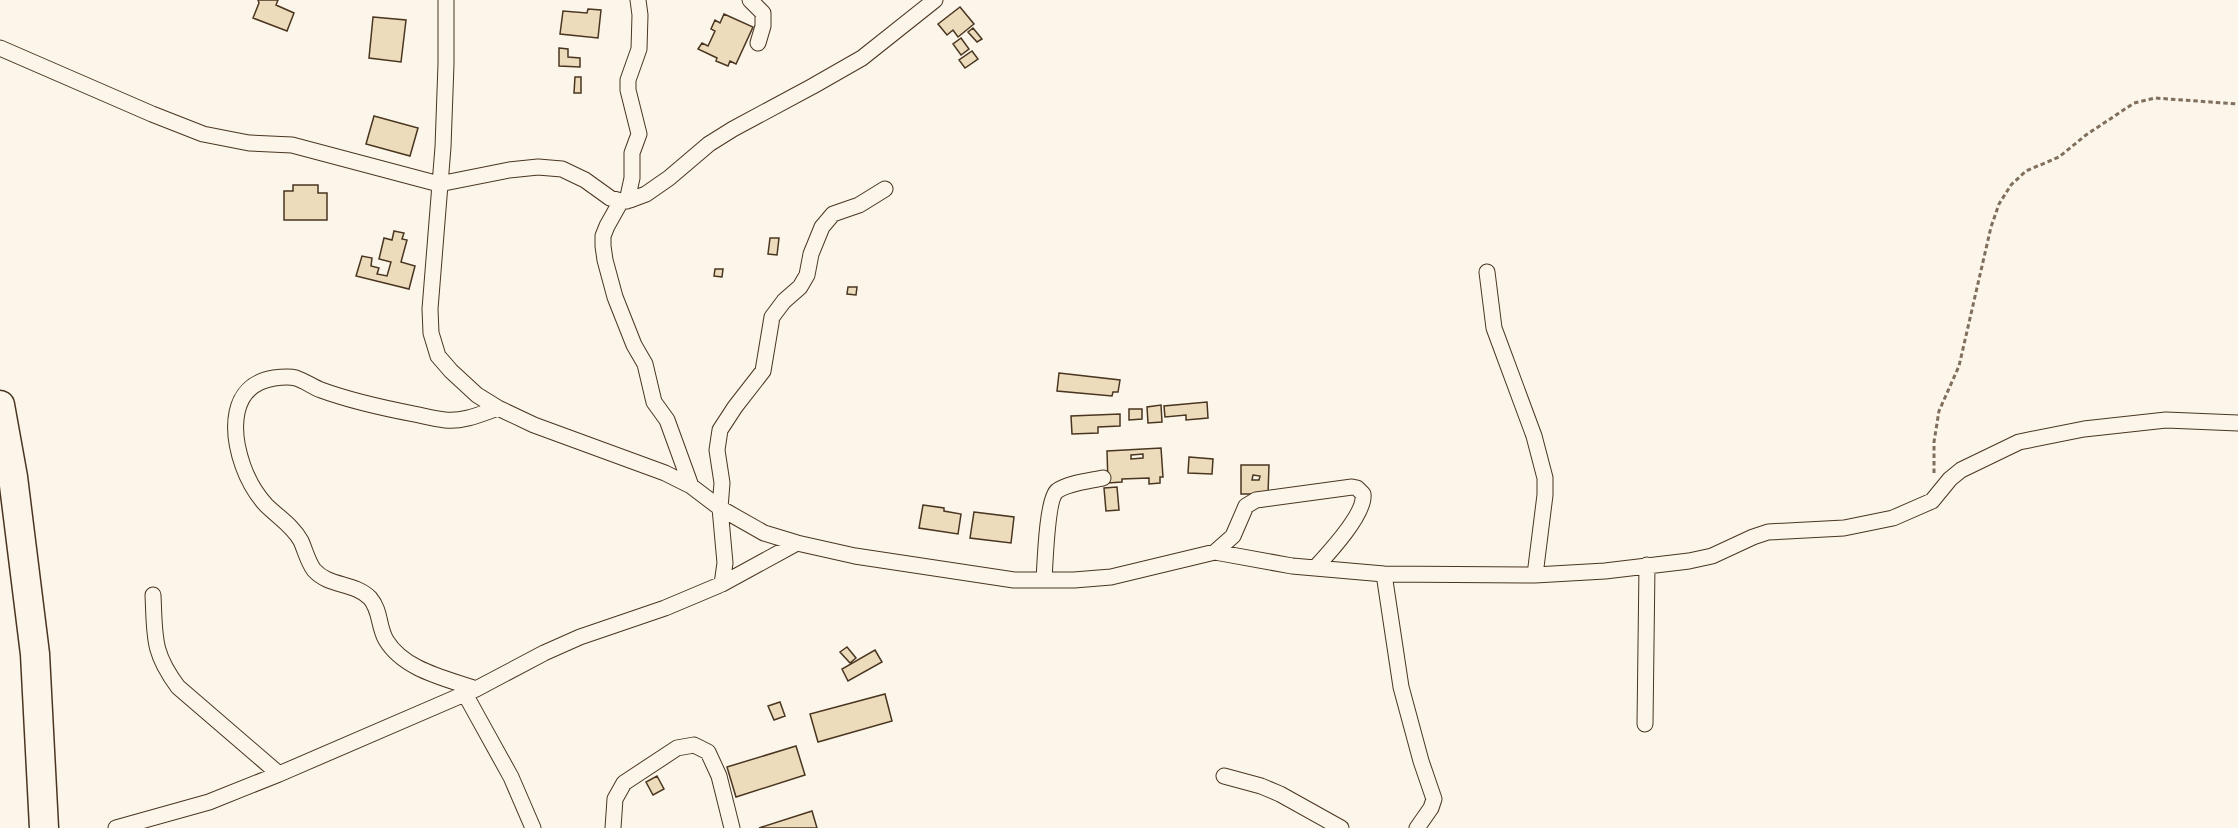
<svg xmlns="http://www.w3.org/2000/svg" width="2238" height="828" viewBox="0 0 2238 828" font-family="Mulish,sans-serif">
<rect width="100%" height="100%" fill="#fbf6e9"/>
<path fill="#ecdcbc" stroke="#4a3520" stroke-width="1.5" fill-rule="evenodd" d="M258,0H278L276,5L294,13L287,31L253,18L259,3Z
M960,7L974,24L958,37L953,30L947,35L938,24Z
M588,9L601,10L598,38L560,34L563,11L587,13Z
M724,14L753,27L736,64L730,61L728,66L716,61L717,58L698,49L702,43L708,46L715,31L711,29L715,20L720,23Z
M373,17L406,20L401,62L369,58Z
M973,28L982,39L977,42L968,32Z
M961,38L969,49L961,55L953,44Z
M559,48L568,49V57L580,58V67L559,66Z
M972,51L978,59L965,68L959,60Z
M575,77H581V93H574Z
M374,116L418,128L410,156L366,144Z
M293,185H318V193H327V220H284V191H293Z
M394,231L404,233L402,239L407,240L401,262L415,266L409,289L356,276L362,256L372,258L371,266L379,268L377,274L387,276L391,262L379,259L384,238L392,240Z
M770,238H779L777,255L768,254Z
M715,269H723L722,277L714,276Z
M848,287H857L856,295L847,294Z
M1059,373L1120,380L1118,392H1113L1112,396L1057,391Z
M1207,402L1208,418L1186,420V415L1165,417L1164,406Z
M1161,405L1162,422L1148,423L1147,407Z
M1129,409H1142V419L1129,420Z
M1120,414V426L1098,427V433L1072,434L1071,416Z
M1161,448L1163,477H1160V483L1149,484V478L1122,479V482L1108,483L1107,451ZM1143,454V458L1131,459V455Z
M1189,457L1213,459L1212,474L1188,473Z
M1241,465H1269L1268,494H1241ZM1253,475L1260,476L1259,480H1252Z
M1117,487L1119,510L1106,511L1104,488Z
M923,505L944,508V511L961,514L958,534L919,528Z
M974,512L1014,517L1011,543L970,538Z
M847,647L856,658L850,663L840,652Z
M875,650L882,662L848,681L842,669Z
M885,694L892,721L818,742L810,714Z
M780,702L785,716L774,720L768,706Z
M796,746L805,775L736,797L727,767Z
M657,776L664,789L653,795L646,782Z
M812,811L817,828H759Z"/>
<g fill="none" stroke-linecap="round" stroke-linejoin="round">
<defs>
<path id="street" d="M446,0V64L443,147L430,309L431,333L438,356L451,371L477,395L498,408L534,425L665,473L691,486L720,508L764,533L797,543L855,556L1014,580H1074L1111,577L1215,552L1292,566L1384,574L1535,575L1605,571L1689,561L1712,556L1753,537L1768,532L1844,528L1893,518L1932,501L1950,479L1961,470L2019,442L2084,429L2166,420L2238,423
M750,0L763,13V26L758,43
M0,48L152,114L203,134L249,143L292,145L439,184L509,170L538,167L562,169L585,180L610,198L621,201L630,200L646,194L669,178L709,144L733,129L813,86L862,58L935,0
M621,201L607,226L603,236V246L605,260L615,297L634,345L645,364L654,402L667,420L691,486
M627,201L632,178V153L639,134L628,90V80L639,49L640,15L638,0
M1487,272L1494,328L1534,436L1545,478V495L1535,575
M1215,552L1233,536L1246,506L1256,500L1352,487L1357,488L1363,494C1366,513 1328,554 1315,568
M1384,574L1401,687L1421,761L1434,799L1431,808L1417,828
M1044,580C1045,564 1047,499 1057,491C1068,483 1089,481 1103,478
M722,584L725,563L720,508L722,483L717,450L720,430L735,407L763,371L772,317L784,301L800,287L807,275L811,254L822,227L833,214L859,205L885,189
M153,595C155,637 152,652 178,687L279,774
M476,689C445,678 404,670 386,640C378,626 381,611 370,598C354,582 329,587 314,570C308,562 305,550 301,541C293,526 278,517 266,505C256,494 248,480 243,466C231,432 229,385 274,378C281,377 289,376 296,378C305,381 313,387 321,390C351,401 383,408 414,414C424,416 435,419 445,420C463,422 481,414 498,408
M465,694L511,777L533,828
M1645,724L1647,565
M1224,776L1261,786L1280,794L1341,828
M116,828L209,802L279,774L476,689L544,653L580,637L665,608L722,584L797,543
M613,828L615,799L624,783L677,748L694,745L708,752L719,776L732,828"/>
<path id="highway" d="M0,405L13,477L35,654L44,828"/>
</defs>
<use href="#street" stroke="#4a3520" stroke-width="17"/>
<use href="#highway" stroke="#4a3520" stroke-width="31"/>
<path stroke="#7f6f5c" stroke-width="3" stroke-dasharray="4.5 3" stroke-linecap="butt" d="M1934,473V442L1939,411L1959,366L1991,227L1999,204L2011,185L2026,171L2059,157L2086,135L2134,103L2155,98L2238,104"/>
<use href="#street" stroke="#fbf6e9" stroke-width="15"/>
<use href="#highway" stroke="#fbf6e9" stroke-width="28"/>
</g>
</svg>
